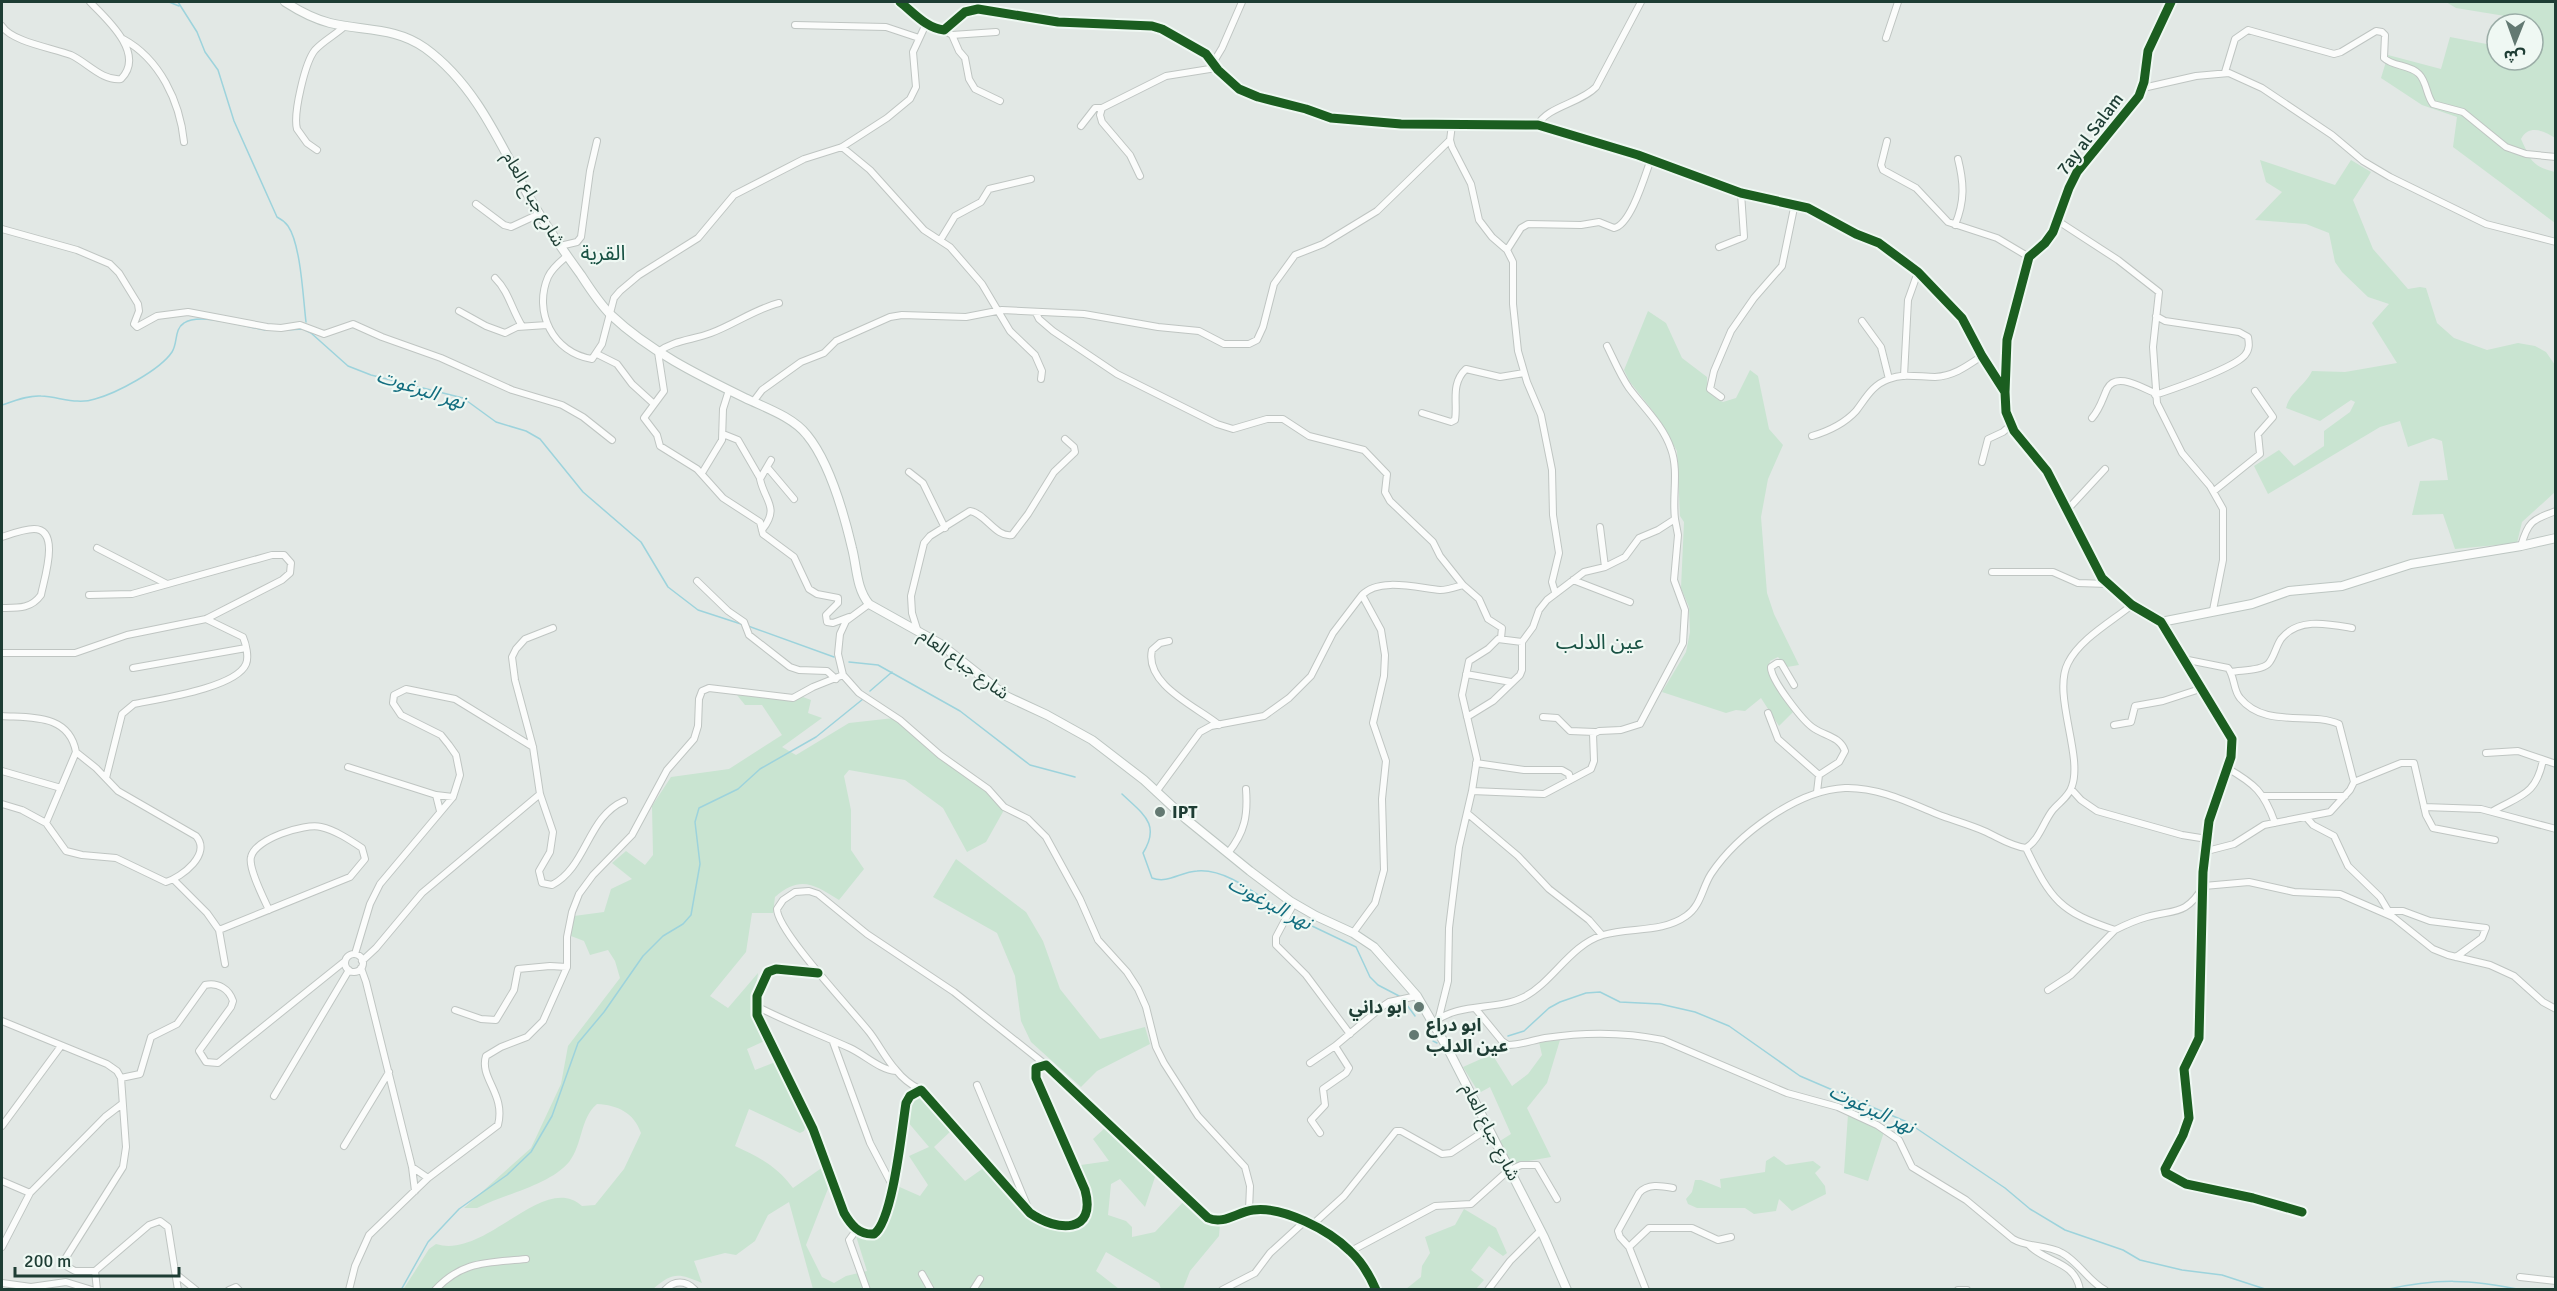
<svg xmlns="http://www.w3.org/2000/svg" width="2557" height="1291" viewBox="0 0 2557 1291" font-family="Signika,'Noto Sans Arabic',sans-serif">
<rect width="100%" height="100%" fill="#e2e8e5"/>
<path fill="#c9e4d1" d="M2446,2H2555V138C2544,131 2529,124 2521,139C2531,160 2531,166 2555,172V223L2453,147L2457,117L2422,105L2381,78L2388,55L2441,69L2450,37L2497,46V60H2533V24H2504L2505,16L2456,8Z
M2260,160L2335,185L2351,160L2371,172L2353,200L2373,249L2408,289L2420,287L2426,288L2437,323L2454,338L2487,350L2518,343L2535,346L2546,352L2555,365V492L2522,522L2517,543L2455,549L2443,514L2412,515L2420,481L2448,480L2442,441L2433,438L2408,447L2400,421L2380,427L2268,494L2254,466L2279,450L2294,466L2324,446V431L2350,412L2355,402L2351,400L2320,421L2286,408C2290,392 2305,386 2312,371L2345,372L2397,363L2372,323L2389,304L2368,297L2342,272L2335,262L2329,233L2306,224L2255,220L2282,192L2266,182Z
M1648,311L1666,323L1682,358L1707,377C1707,390 1711,397 1723,402L1736,398L1750,370L1758,376L1769,429L1783,445L1768,479L1761,517L1767,593L1774,614L1799,665L1787,667L1778,657L1770,661L1768,673L1793,712L1779,726L1761,698L1745,711L1736,710L1726,713L1662,692L1686,652L1690,632L1689,607L1681,588L1684,522L1680,516L1677,451L1652,410L1630,382L1624,370Z
M737,695L791,700L803,697L811,700L808,713L822,718L782,747L796,755L849,723L894,718L933,754L989,792L1004,810L986,842L967,852L943,808L905,780L849,770L844,776L851,810V850L864,869L839,900C814,884 800,875 775,897L773,913H752L746,952L710,996L728,1008L758,973L753,1010L767,1040L747,1049L755,1070L778,1061L806,1125L804,1131L800,1133L749,1109L735,1146C759,1157 777,1166 793,1188L823,1167L831,1181L806,1245L822,1277L834,1283L846,1276L867,1271L856,1236L858,1234L869,1238L881,1235L886,1228L895,1185L920,1196L928,1185L909,1156L929,1147L907,1121L910,1098L920,1096L930,1103L953,1129L934,1147L965,1181L985,1167C999,1183 1013,1202 1029,1216C1045,1230 1086,1241 1091,1211C1094,1197 1085,1178 1081,1165L1109,1161L1093,1139L1107,1126L1157,1171L1145,1207L1120,1179L1111,1184L1108,1215L1126,1221L1132,1227V1237L1155,1232L1185,1200L1210,1222L1220,1224L1219,1236L1190,1271L1183,1289H1161L1159,1283L1106,1252L1096,1271L1119,1289H813L789,1202L768,1215L755,1241L736,1255L725,1253L694,1261L702,1283C678,1273 673,1272 653,1289L403,1290L429,1249L436,1244C486,1260 543,1171 582,1206L595,1205L624,1169L641,1133C634,1113 618,1105 597,1104C580,1118 583,1144 569,1162C550,1185 505,1194 477,1208H464L531,1148L561,1084L568,1046L620,978L615,961L608,950L590,955L584,941L571,936L574,916L604,912L611,889L632,879L612,863L626,851L645,865L653,855L652,806L671,777L729,769L782,735L762,705H745Z
M956,859L1026,912L1043,941L1060,989L1100,1039L1145,1027L1150,1044L1097,1071L1081,1087L1031,1042L1021,1021L1015,976L997,933L933,897Z
M1560,1040L1547,1083L1527,1108L1551,1157L1512,1164L1500,1141L1511,1134L1490,1087L1479,1093L1463,1067L1492,1054L1512,1086L1528,1074L1542,1055L1539,1042Z
M1848,1114L1884,1132L1868,1181L1844,1173Z
M1774,1156L1786,1165L1813,1161L1821,1167L1815,1173L1825,1186L1826,1194L1792,1211L1779,1199L1776,1211L1754,1214L1745,1208H1697L1688,1204L1686,1199L1692,1192L1695,1180H1701L1721,1188L1720,1179L1765,1172L1766,1161Z
M1464,1209L1496,1228L1507,1253L1503,1256L1489,1246L1471,1270L1484,1280L1476,1289H1406L1421,1277L1422,1266L1430,1253L1425,1237L1455,1225Z"/>
<g fill="none" stroke-linecap="round" stroke-linejoin="round">
<path stroke="#9dd3dc" stroke-width="1.5" d="M169,2L179,6
M178,2L197,32L205,52L218,70L234,121L277,217C281,219 285,222 288,226C301,245 303,298 306,322
M285,330L303,329L311,333L348,366L371,375L463,398L496,422L526,431L540,439L583,492L641,542L668,587L698,610L741,624
M2,405C14,401 28,395 41,396C60,397 77,405 95,399C117,393 160,370 172,352C178,343 174,329 184,323C200,312 246,327 265,330
M748,626L834,657
M849,662L878,665L960,711L1030,765L1075,777
M870,691L892,672
M1122,794C1143,814 1161,824 1143,853L1152,878C1168,884 1180,872 1197,871C1228,868 1260,898 1285,913
M1289,915L1356,947L1370,977L1378,985L1401,997
M1404,1001L1415,1016
M1508,1036L1524,1031L1549,1008L1560,1002L1586,993L1600,992L1620,1002L1660,1004L1695,1012L1729,1026L1800,1076L1907,1122L2005,1188L2030,1209L2065,1230L2123,1250L2140,1260L2182,1270L2222,1275L2268,1290
M1433,1041L1437,1043
M401,1290L428,1242L459,1209L507,1175L531,1152L552,1116L578,1043L604,1012L643,956L663,936L683,924L691,915L700,864L695,822L699,808L738,789L760,769L816,737L863,699
M2384,1290C2437,1278 2470,1279 2523,1290"/>
<defs>
<path id="street" d="M900,2C914,13 926,28 944,30L965,12L978,9L1058,22L1152,26L1162,29L1206,54L1218,70L1239,89L1258,97L1306,109L1331,118L1401,124L1538,125L1638,155L1741,193L1808,208L1856,234L1879,243L1918,272L1962,318L1982,356L2004,391
M908,2V3
M795,25L886,27L919,38
M2,26C12,42 53,48 71,55C88,63 102,81 121,79C146,54 107,19 90,2
M944,30L952,35L959,51L965,58L969,79L975,89L1000,101
M952,35L996,32
M1886,38L1898,2
M123,39C160,59 180,102 184,142
M1213,63L1222,48L1242,2
M2225,72L2235,39L2248,30L2334,54L2341,52L2376,31L2382,32L2385,35L2384,58C2393,67 2409,64 2419,74C2427,82 2426,95 2433,104L2463,112L2506,147L2526,154L2556,157
M2143,88L2196,76L2229,73L2262,88L2332,135L2363,161L2390,177L2486,224L2556,242
M1452,125L1450,140L1452,147L1471,184L1479,220L1492,237L1507,250L1513,262V304L1518,351L1527,382L1541,415L1552,470L1553,515L1559,553L1552,582L1555,592
M1538,125C1546,107 1581,103 1596,87L1641,2
M1081,126L1095,108H1102
M1887,141L1881,165L1883,170L1916,188L1948,222L1997,238L2029,257
M842,147L870,170L924,230L950,247L982,284L1010,331L1035,355L1042,371L1041,379
M317,150L307,143L297,129C293,114 305,62 315,50C323,41 335,35 345,26
M1140,176L1130,155L1102,122L1100,115L1102,108L1166,76L1216,68
M476,204L504,225L511,227L539,214
M2058,221L2118,260L2159,292L2153,347L2157,403L2182,453L2210,486L2223,509V560L2213,610
M1955,225C1965,201 1964,183 1958,159
M2,229L77,250L110,264L119,273L138,304L139,311L134,324L137,327L157,316L188,312L267,327L281,328L300,325L324,334L353,324L382,337L441,358L512,390L562,405L583,417L612,440
M941,239L955,216L981,202L989,189L1031,179
M560,246L577,242L581,237L590,171L597,141
M1719,247L1744,237L1741,193
M1507,250L1521,228L1528,224L1581,225L1599,222L1614,228C1631,225 1645,175 1651,159
M567,256C560,262 552,268 548,277C533,312 553,353 592,359L602,344L614,298L620,291L639,275L698,238L734,195L804,159L842,147L887,118L910,99L916,87L913,52L926,24
M495,278C509,292 511,308 522,326
M779,303C755,309 735,324 711,333C693,340 674,340 658,352L664,391L644,418L657,435L660,446L697,469L723,498L760,522L763,534L794,557L809,589L817,594L838,598V603L826,615L827,622L833,623L849,617
M459,311L486,326L505,333L517,327L547,325
M1036,313L1039,319L1053,331L1117,374L1217,424L1233,429L1267,419H1283L1309,436L1364,450L1387,474L1385,492L1390,501L1433,542L1440,556L1463,585L1479,599L1488,619L1502,628L1501,638
M1862,321L1881,347L1889,379
M1607,346C1614,360 1620,375 1629,388C1643,407 1663,425 1671,449C1679,471 1672,496 1675,519
M597,354L617,364L632,384L654,404
M1904,376L1908,300L1918,272
M2155,395C2173,389 2234,368 2245,355C2250,349 2249,343 2248,337L2239,332L2165,321L2156,316
M1721,397L1710,389L1714,371L1731,331L1754,298L1782,266L1795,203
M753,402L762,390L801,362L824,353L836,341L890,317L902,315L966,317L1002,310L1084,314L1158,327L1199,331L1224,344H1249L1257,340L1263,327L1274,284L1295,255L1323,244L1377,211L1450,140
M1422,413L1451,422L1455,420C1458,403 1450,384 1466,369L1500,377L1524,373
M2092,418C2100,409 2102,400 2107,389C2116,371 2142,388 2155,393
M723,434L738,440L760,478
M1812,436C1829,431 1844,424 1856,411C1866,398 1872,385 1889,379C1903,373 1920,377 1935,377C1954,376 1967,366 1982,356
M1982,462L1988,439L2003,432L2011,425
M767,467L794,499
M909,472L923,483L945,528
M702,473L722,440L723,409L729,390
M2214,491L2260,454L2258,434L2273,417L2255,391
M2068,509L2105,469
M1600,527L1605,567
M762,530C780,507 765,502 760,479L771,460
M2,537C11,534 24,529 34,529C61,529 44,579 41,595C31,609 18,608 2,608
M2521,546C2528,521 2532,520 2556,511
M97,548L167,584
M1992,572H2053L2078,583L2108,584
M1573,580L1630,602
M697,581L728,611L744,622L749,635L790,667L799,670L827,671L836,679
M869,604L846,621L840,634L838,654L843,675L859,693L900,720L940,755L988,789L1004,807L1028,819L1046,837L1080,899L1098,940L1127,972L1138,989L1146,1007L1156,1047L1164,1063L1198,1116L1245,1167L1250,1186L1249,1210
M2161,622L2211,708L2228,731L2233,747L2209,821L2203,872L2199,1038L2184,1069L2189,1118L2183,1135L2165,1171C2177,1190 2231,1194 2252,1198C2269,1201 2286,1206 2302,1212
M553,628L525,639L516,649L512,657L515,680L533,747L540,794L553,832L550,852L539,871L542,883L552,885C587,867 587,817 624,801
M917,629L912,613L911,596L924,543L930,536L970,511C985,513 996,538 1012,535L1028,514L1054,472L1075,452L1074,447L1065,439
M1169,641L1160,643L1152,650C1144,685 1199,708 1219,725
M2,653H75L127,635L206,619L282,580L290,573L291,563L284,555H272L132,594L89,595
M2183,659L2228,668C2235,677 2233,690 2240,698C2265,729 2310,711 2339,724L2354,782L2350,790L2330,812L2264,825L2234,844L2207,851
M133,668L246,648
M2231,672C2241,670 2260,671 2268,664C2274,658 2276,646 2281,639C2298,617 2329,624 2352,628
M1466,674L1511,682
M1794,685L1781,663H1777L1771,667C1770,679 1804,723 1815,729C1826,736 1840,737 1845,751L1839,762L1819,775L1817,792
M1768,713L1778,739L1819,775
M2,716C32,718 69,714 76,752L46,823
M1467,717L1493,701L1520,675L1522,670V642L1533,627L1539,610L1547,600L1584,572L1605,567L1625,557L1639,538L1658,530L1675,519L1678,535L1674,580L1685,610L1683,643L1640,724L1621,730L1599,731L1593,734L1594,761L1591,769L1544,794L1472,791
M1543,717L1557,718L1570,731L1595,732
M2114,725L2131,722L2135,706L2163,701L2200,689
M2486,753L2518,751L2556,764
M1476,763L1524,770H1562L1569,774L1570,780
M348,767L436,795L453,797
M2227,768C2255,784 2264,792 2275,823
M2,771L61,788
M106,778L122,714L134,704C158,699 236,688 246,664C249,657 246,644 243,637L206,619
M2354,782L2401,763H2414L2426,815L2433,828L2495,840
M2071,789L2081,800L2097,811L2182,835L2207,839
M1156,792L1200,732L1211,726L1264,716L1289,698L1311,676L1333,633L1362,595
M436,795L440,811
M2263,796H2345
M2,804L22,810L46,823L66,851L82,855L116,858L166,882C182,877 212,854 196,836L118,791L96,768L76,752
M2424,807L2481,809L2556,829
M2493,811C2521,795 2536,795 2543,760
M1467,813L1518,856L1549,889L1589,920L1602,935
M2306,817L2313,825L2334,836L2348,866L2380,897L2389,912
M2026,848C2051,900 2060,912 2115,930C2125,925 2136,920 2147,917C2176,909 2185,916 2204,886L2249,882L2294,892L2340,894L2393,917L2433,949L2448,955L2490,965L2514,976L2543,1002L2556,1009
M1228,853C1245,832 1248,815 1246,789
M174,880L207,913L219,930L225,964
M1294,903L1276,937V945L1306,975L1350,1034
M2388,911H2403L2430,921L2486,928L2482,938L2456,957
M219,930L350,877L365,859L362,848C350,840 335,830 321,827C304,823 255,839 251,857C248,868 264,899 269,910
M1353,933L1375,903L1384,870L1382,799L1386,761L1373,723L1384,676L1385,655L1381,630L1362,595C1379,577 1418,588 1440,590C1448,590 1456,587 1463,585
M355,954L370,904L380,884L453,797L460,775L456,755L449,745L441,735L401,715L393,703L394,695L406,689L455,699L533,747
M345 963a9 9 0 1 1 18 0a9 9 0 1 1-18 0Z
M362,961L376,948L422,893L540,794
M361,968L366,982L412,1167L428,1178
M818,973L776,969L768,972L757,996V1015L813,1129L844,1213C851,1225 859,1235 874,1234C893,1221 902,1128 906,1103L910,1096L921,1090L1030,1213C1057,1232 1097,1234 1085,1190L1036,1078V1068L1046,1065L1208,1218C1224,1225 1237,1212 1253,1210C1283,1206 1329,1230 1350,1251C1361,1261 1370,1276 1376,1290
M2048,990L2071,975L2115,930
M756,1006C787,1022 819,1034 850,1048C865,1055 880,1070 896,1071
M1475,1008L1502,1041L1508,1045C1521,1045 1533,1040 1545,1038C1584,1032 1625,1032 1663,1040L1787,1093L1838,1107L1877,1125L1899,1140L1912,1167L1966,1200L2013,1239C2028,1248 2046,1244 2062,1253C2079,1262 2088,1281 2105,1290
M455,1010L481,1019L496,1020L514,990L518,969L550,966L567,967
M1439,1017L1448,981L1449,928L1459,847L1472,791L1477,759L1462,695L1469,661L1488,649L1498,639L1522,642
M2,1021L107,1064L117,1071L121,1078L126,1147L123,1167L65,1259L66,1266L75,1271H95L149,1225L160,1221L168,1227L178,1290
M1433,1023C1458,1002 1497,1011 1524,997C1553,982 1570,945 1603,935C1630,927 1662,933 1686,916C1701,906 1702,888 1711,874C1737,835 1797,790 1845,788C1877,787 1908,802 1937,814C1952,820 1968,824 1984,831C1998,837 2010,846 2026,848C2039,840 2043,823 2052,811C2058,803 2069,797 2072,786C2083,755 2052,694 2068,663C2080,639 2111,622 2132,605
M833,1042L870,1143L892,1185
M1310,1063L1335,1046L1383,1006L1389,1002L1417,996
M121,1078L140,1074L151,1037L177,1024L205,985C218,982 229,989 233,1001L231,1007L199,1051L206,1062L218,1063L345,961
M977,1085L1029,1210
M921,1090C911,1085 903,1079 896,1070C886,1059 879,1045 870,1033C852,1010 777,931 777,909L783,900L795,892L809,891L818,894L867,934L954,992L1046,1065
M274,1096L349,970
M2,1126L61,1046
M1320,1133L1311,1120L1325,1105L1323,1089L1346,1073L1349,1068L1335,1046
M344,1146L389,1072
M412,1167L415,1191
M1510,1170L1521,1165H1537L1557,1199
M2,1181L30,1193
M1311,1226L1344,1196L1396,1131H1401L1442,1154L1451,1153L1489,1128
M857,1229L849,1240L867,1290
M2029,1245C2045,1263 2075,1260 2080,1290
M2,1247L30,1193L105,1117L122,1104
M1629,1247L1620,1237L1618,1231L1639,1193C1648,1183 1662,1186 1673,1188
M1351,1251L1435,1206L1471,1204L1510,1169
M95,1271L97,1290
M176,1274L196,1290
M922,1274L931,1290
M2520,1277L2556,1281
M2,1283L31,1287L66,1282L92,1290
M229,1290L236,1287L239,1290
M349,1290L355,1266L369,1235L428,1178L498,1125C506,1094 479,1078 486,1056L501,1047L527,1037L543,1021L567,967V937L572,912L579,894L593,875L632,835L667,770L694,739L698,726L699,699L702,691L709,688L793,698L813,687L843,675
M435,1290C463,1260 488,1263 526,1259
M665,1290C674,1280 686,1280 695,1290
M973,1290L980,1279
M1222,1290L1255,1273L1270,1253L1304,1222
M1488,1290L1510,1261L1541,1230
M1646,1290L1629,1247L1649,1228H1692L1718,1240L1731,1237
M1958,1290H1967"/>
<path id="secondary" d="M285,2C299,11 314,19 330,23C363,31 396,27 425,48C475,84 500,143 528,195C544,223 562,249 581,275C590,289 599,303 611,315C649,351 698,375 745,398C766,408 793,417 807,435C830,463 844,514 852,548C857,567 856,588 869,604L939,643L1006,696L1047,715L1092,740L1144,780L1186,819L1250,871L1290,901L1316,916L1353,933L1374,947L1417,996L1448,1049L1544,1237L1567,1290
M2171,2L2148,51L2144,82L2139,96L2077,172L2069,188L2053,232L2045,243L2029,257L2008,334L2005,392L2006,412L2011,425L2047,471L2102,578L2132,605L2161,622L2252,604L2289,591L2342,586L2411,564L2521,546L2556,538"/>
</defs>
<use href="#street" stroke="#bfc5c2" stroke-width="8"/>
<use href="#secondary" stroke="#bdc6c2" stroke-width="10"/>
<use href="#street" stroke="#fbfcfb" stroke-width="6"/>
<use href="#secondary" stroke="#fbfcfb" stroke-width="8"/>
<defs>
<path id="cycleway" d="M900,2C914,13 926,28 944,30L965,12L978,9L1058,22L1152,26L1162,29L1206,54L1218,70L1239,89L1258,97L1306,109L1331,118L1401,124L1538,125L1638,155L1741,193L1808,208L1856,234L1879,243L1918,272L1962,318L1982,356L2005,392
M2171,2L2148,51L2144,82L2139,96L2077,172L2069,188L2053,232L2045,243L2029,257L2007,340L2005,392L2006,412L2014,431L2047,471L2102,578L2132,605L2161,622L2232,739L2231,757L2209,821L2203,872L2199,1038L2184,1069L2189,1118L2183,1135L2165,1169L2166,1173L2186,1184L2253,1198L2302,1212
M818,973L776,969L768,972L757,996V1015L813,1129L844,1213C851,1225 859,1235 874,1234C893,1221 902,1128 906,1103L910,1096L921,1090L1030,1213C1057,1232 1097,1234 1085,1190L1036,1078V1068L1046,1065L1208,1218C1224,1225 1237,1212 1253,1210C1283,1206 1329,1230 1350,1251C1361,1261 1370,1276 1376,1290"/>
</defs>
<use href="#cycleway" stroke="#eff8f3" stroke-width="13"/>
<use href="#cycleway" stroke="#1b5e20" stroke-width="9"/>
</g>
<g fill="#637972" stroke="#eff8f3" stroke-width="2">
<circle cx="1160" cy="812" r="6"/>
<circle cx="1419" cy="1007" r="6"/>
<circle cx="1414" cy="1035" r="6"/>
</g>
<g text-anchor="middle" dominant-baseline="central" stroke-width="4.5" stroke-linejoin="round" paint-order="stroke">
<g font-size="18" fill="#1e3d34" stroke="#eff8f3">
<text transform="translate(2090 134) rotate(-53)">7ay al Salam</text>
<text transform="translate(534 199) rotate(60)">شارع جباع العام</text>
<text transform="translate(964 664) rotate(36)">شارع جباع العام</text>
<text transform="translate(1491 1132) rotate(63)">شارع جباع العام</text>
</g>
<g font-size="18" font-weight="bold" fill="#1e3d34" stroke="#eff8f3" text-anchor="start">
<text x="1172" y="812">IPT</text>
<text x="1407" y="1007" text-anchor="end">ابو داني</text>
<text x="1426" y="1025">ابو دراع<tspan x="1426" dy="21">عين الدلب</tspan></text>
</g>
<g font-size="20" font-style="italic" fill="#126d7f" stroke="#eff8f3">
<text transform="translate(421 389) rotate(18)">نهر البرغوت</text>
<text transform="translate(1270 903) rotate(28)">نهر البرغوت</text>
<text transform="translate(1872 1109) rotate(25)">نهر البرغوت</text>
</g>
<g font-size="21" fill="#185143" stroke="#eff8f3">
<text x="603" y="253">القرية</text>
<text x="1600" y="642">عين الدلب</text>
</g>
</g>
<rect width="2557" height="1291" fill="none" stroke="#1e3d34" stroke-width="6"/>
<g transform="translate(2515 42) rotate(181)"><circle r="28" fill="#eff8f3" stroke="#9bada7" stroke-width="1.5"/>
<path d="M0-4.5L10 22L0 15L-10 22Z" fill="#637972"/>
<text y="-9" font-size="16" font-weight="bold" text-anchor="middle" fill="#1e3d34">ش</text>
</g>
<path d="M15 1267v9h164v-9" fill="none" stroke="#1e3d34" stroke-width="3"/>
<text x="24" y="1267" font-size="18" fill="#1e3d34" stroke="#eff8f3" stroke-width="4.5" paint-order="stroke">200 m</text>
</svg>
